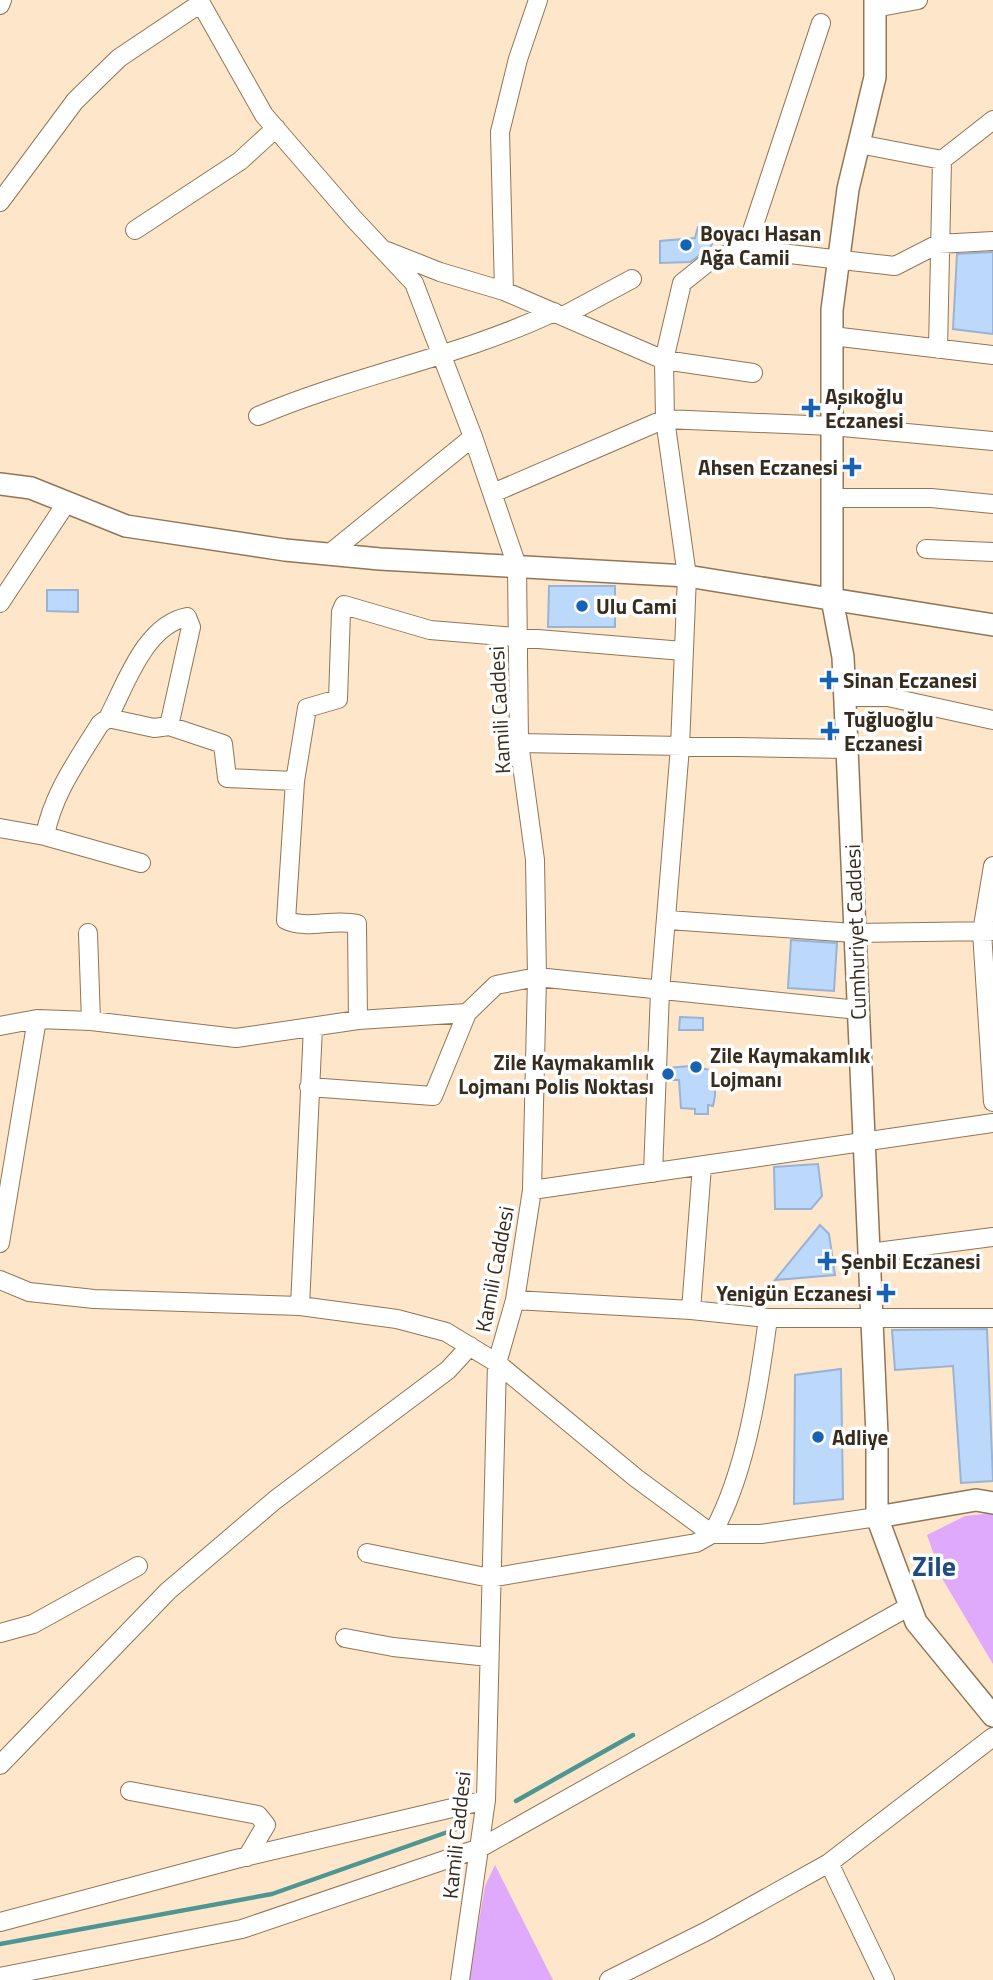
<svg xmlns="http://www.w3.org/2000/svg" width="993" height="1980" viewBox="0 0 993 1980" font-family="'Titillium Web',sans-serif">
<rect width="100%" height="100%" fill="#fde6c9"/>
<path fill="#dfa9fc" d="M993,1513V1664L943,1580L927,1535L965,1516Z
M495,1865L553,1980H469L485,1886Z"/>
<g fill="none" stroke-linecap="round" stroke-linejoin="round">
<path stroke="#4d9691" stroke-width="4.5" d="M516,1801L633,1735
M0,1944L272,1894L459,1828"/>
</g>
<path fill="#bcd9fc" stroke="#98b3d5" stroke-width="2" d="M712,226L718,232L710,248L690,262L660,263V241L695,238L698,227Z
M993,252V334L953,329L957,254Z
M549,586H615V627H548Z
M47,590H78V612L47,611Z
M791,940L837,943L834,991L788,988Z
M680,1017L703,1018V1030H679Z
M690,1066L715,1071V1096L713,1106L708,1105V1114H695V1109L681,1108L679,1080H668V1068Z
M818,1164L822,1196L811,1209H775L774,1167Z
M820,1225L829,1234L835,1275L775,1280Z
M987,1329L993,1481L961,1483L953,1366L895,1370L892,1330Z
M841,1369L843,1499L794,1504L795,1375Z"/>
<g fill="none" stroke-linecap="round" stroke-linejoin="round">
<defs>
<path id="minor" d="M199,0L264,115L353,218L414,283L473,437L517,566L519,743L535,860L537,977L532,1190L515,1300L497,1363L486,1800L460,1980
M0,5L2,0
M875,8L918,0
M859,144L942,160L993,120
M0,202L75,101L119,58L201,3
M135,230L240,161L276,128
M746,249L821,23
M387,251L440,272L504,291L664,360L753,373
M504,291L500,132L518,59L538,0
M563,316L632,279
M832,336L993,355
M938,349L942,160
M258,416C354,375 459,357 554,312
M493,493L665,419L832,426L993,441
M832,498H931L993,504
M926,549L993,552
M329,554L473,437
M0,603L67,502
M845,697H888L993,720
M108,718L154,728L169,726L223,744L227,778L295,781
M519,743L847,749
M0,828L45,836L141,863
M45,836C52,795 79,758 100,724L108,718C126,684 145,625 187,617L191,627L169,726
M993,866L982,932L993,1102
M668,920L854,933L993,931
M88,933L91,1021
M358,1020L357,924C334,918 306,930 286,920L295,781L307,708L338,699L341,612L344,605L430,630L683,651
M0,1026L37,1019L91,1021L236,1038L358,1020L467,1013L496,985L537,977L858,1010
M309,1087L433,1096L467,1013
M653,1173L660,991L680,747L687,576L665,419L664,360L682,283L712,259L746,249L895,266L938,244L993,241
M532,1190L993,1123
M0,1243L37,1019
M869,1253L993,1237
M0,1280L29,1292L94,1299L300,1306L397,1319L446,1332L497,1363L636,1478L712,1534
M515,1300L691,1310L768,1318H993
M300,1306L313,1027
M691,1310L702,1166
M712,1534C746,1474 759,1386 768,1318
M367,1553L490,1578L696,1543L712,1534H761L877,1517
M0,1633L33,1624L138,1566
M345,1638L393,1647L489,1657
M0,1765L168,1591L275,1500L448,1370L470,1346
M130,1791L258,1815L266,1825L247,1857
M829,1863L885,1980
M0,1922L236,1859L486,1800
M0,1977L242,1929L480,1848L910,1606
M609,1980L707,1931L829,1863L993,1737"/>
<path id="major" d="M875,0V77L848,189L832,310V599L843,657L877,1435V1517L916,1622L993,1716
M0,484L31,488L126,526L285,550L380,559L687,576L993,625
M877,1517L976,1500L993,1503"/>
</defs>
<use href="#minor" stroke="#907655" stroke-width="20"/>
<use href="#major" stroke="#907655" stroke-width="24"/>
<use href="#minor" stroke="#fff" stroke-width="18"/>
<use href="#major" stroke="#fff" stroke-width="21"/>
</g>
<g fill="#1763b2" stroke="#fff" stroke-width="2.5">
<circle cx="686" cy="245" r="7"/>
<path d="M807.5 397.5h7v7h7v7h-7v7h-7v-7h-7v-7h7z"/>
<path d="M848.5 456.5h7v7h7v7h-7v7h-7v-7h-7v-7h7z"/>
<circle cx="582" cy="606" r="7"/>
<path d="M825.5 669.5h7v7h7v7h-7v7h-7v-7h-7v-7h7z"/>
<path d="M826.5 720.5h7v7h7v7h-7v7h-7v-7h-7v-7h7z"/>
<circle cx="696" cy="1067" r="7"/>
<circle cx="668" cy="1074" r="7"/>
<path d="M823.5 1250.5h7v7h7v7h-7v7h-7v-7h-7v-7h7z"/>
<path d="M882.5 1282.5h7v7h7v7h-7v7h-7v-7h-7v-7h7z"/>
<circle cx="818" cy="1437" r="7"/>
</g>
<g text-anchor="middle" dominant-baseline="central" stroke-width="7" stroke-linejoin="round" paint-order="stroke">
<g font-size="21" font-weight="bold" fill="#372c1e" stroke="#fff" text-anchor="start">
<text x="700" y="233">Boyacı Hasan<tspan x="700" dy="24">Ağa Camii</tspan></text>
<text x="825" y="396">Aşıkoğlu<tspan x="825" dy="24">Eczanesi</tspan></text>
<text x="838" y="467" text-anchor="end">Ahsen Eczanesi</text>
<text x="596" y="606">Ulu Cami</text>
<text x="843" y="680">Sinan Eczanesi</text>
<text x="844" y="719">Tuğluoğlu<tspan x="844" dy="24">Eczanesi</tspan></text>
<text x="710" y="1055">Zile Kaymakamlık<tspan x="710" dy="24">Lojmanı</tspan></text>
<text x="654" y="1062" text-anchor="end">Zile Kaymakamlık<tspan x="654" dy="24">Lojmanı Polis Noktası</tspan></text>
<text x="841" y="1261">Şenbil Eczanesi</text>
<text x="872" y="1293" text-anchor="end">Yenigün Eczanesi</text>
<text x="832" y="1437">Adliye</text>
</g>
<g font-size="21" fill="#372c1e" stroke="#fff">
<text transform="translate(499 710) rotate(-93)">Kamili Caddesi</text>
<text transform="translate(855 932) rotate(-92)">Cumhuriyet Caddesi</text>
<text transform="translate(494 1269) rotate(-79)">Kamili Caddesi</text>
<text transform="translate(456 1835) rotate(-84)">Kamili Caddesi</text>
</g>
<g font-size="28" font-weight="bold" fill="#1e4c7f" stroke="#fff">
<text x="934" y="1565">Zile</text>
</g>
</g>
</svg>
